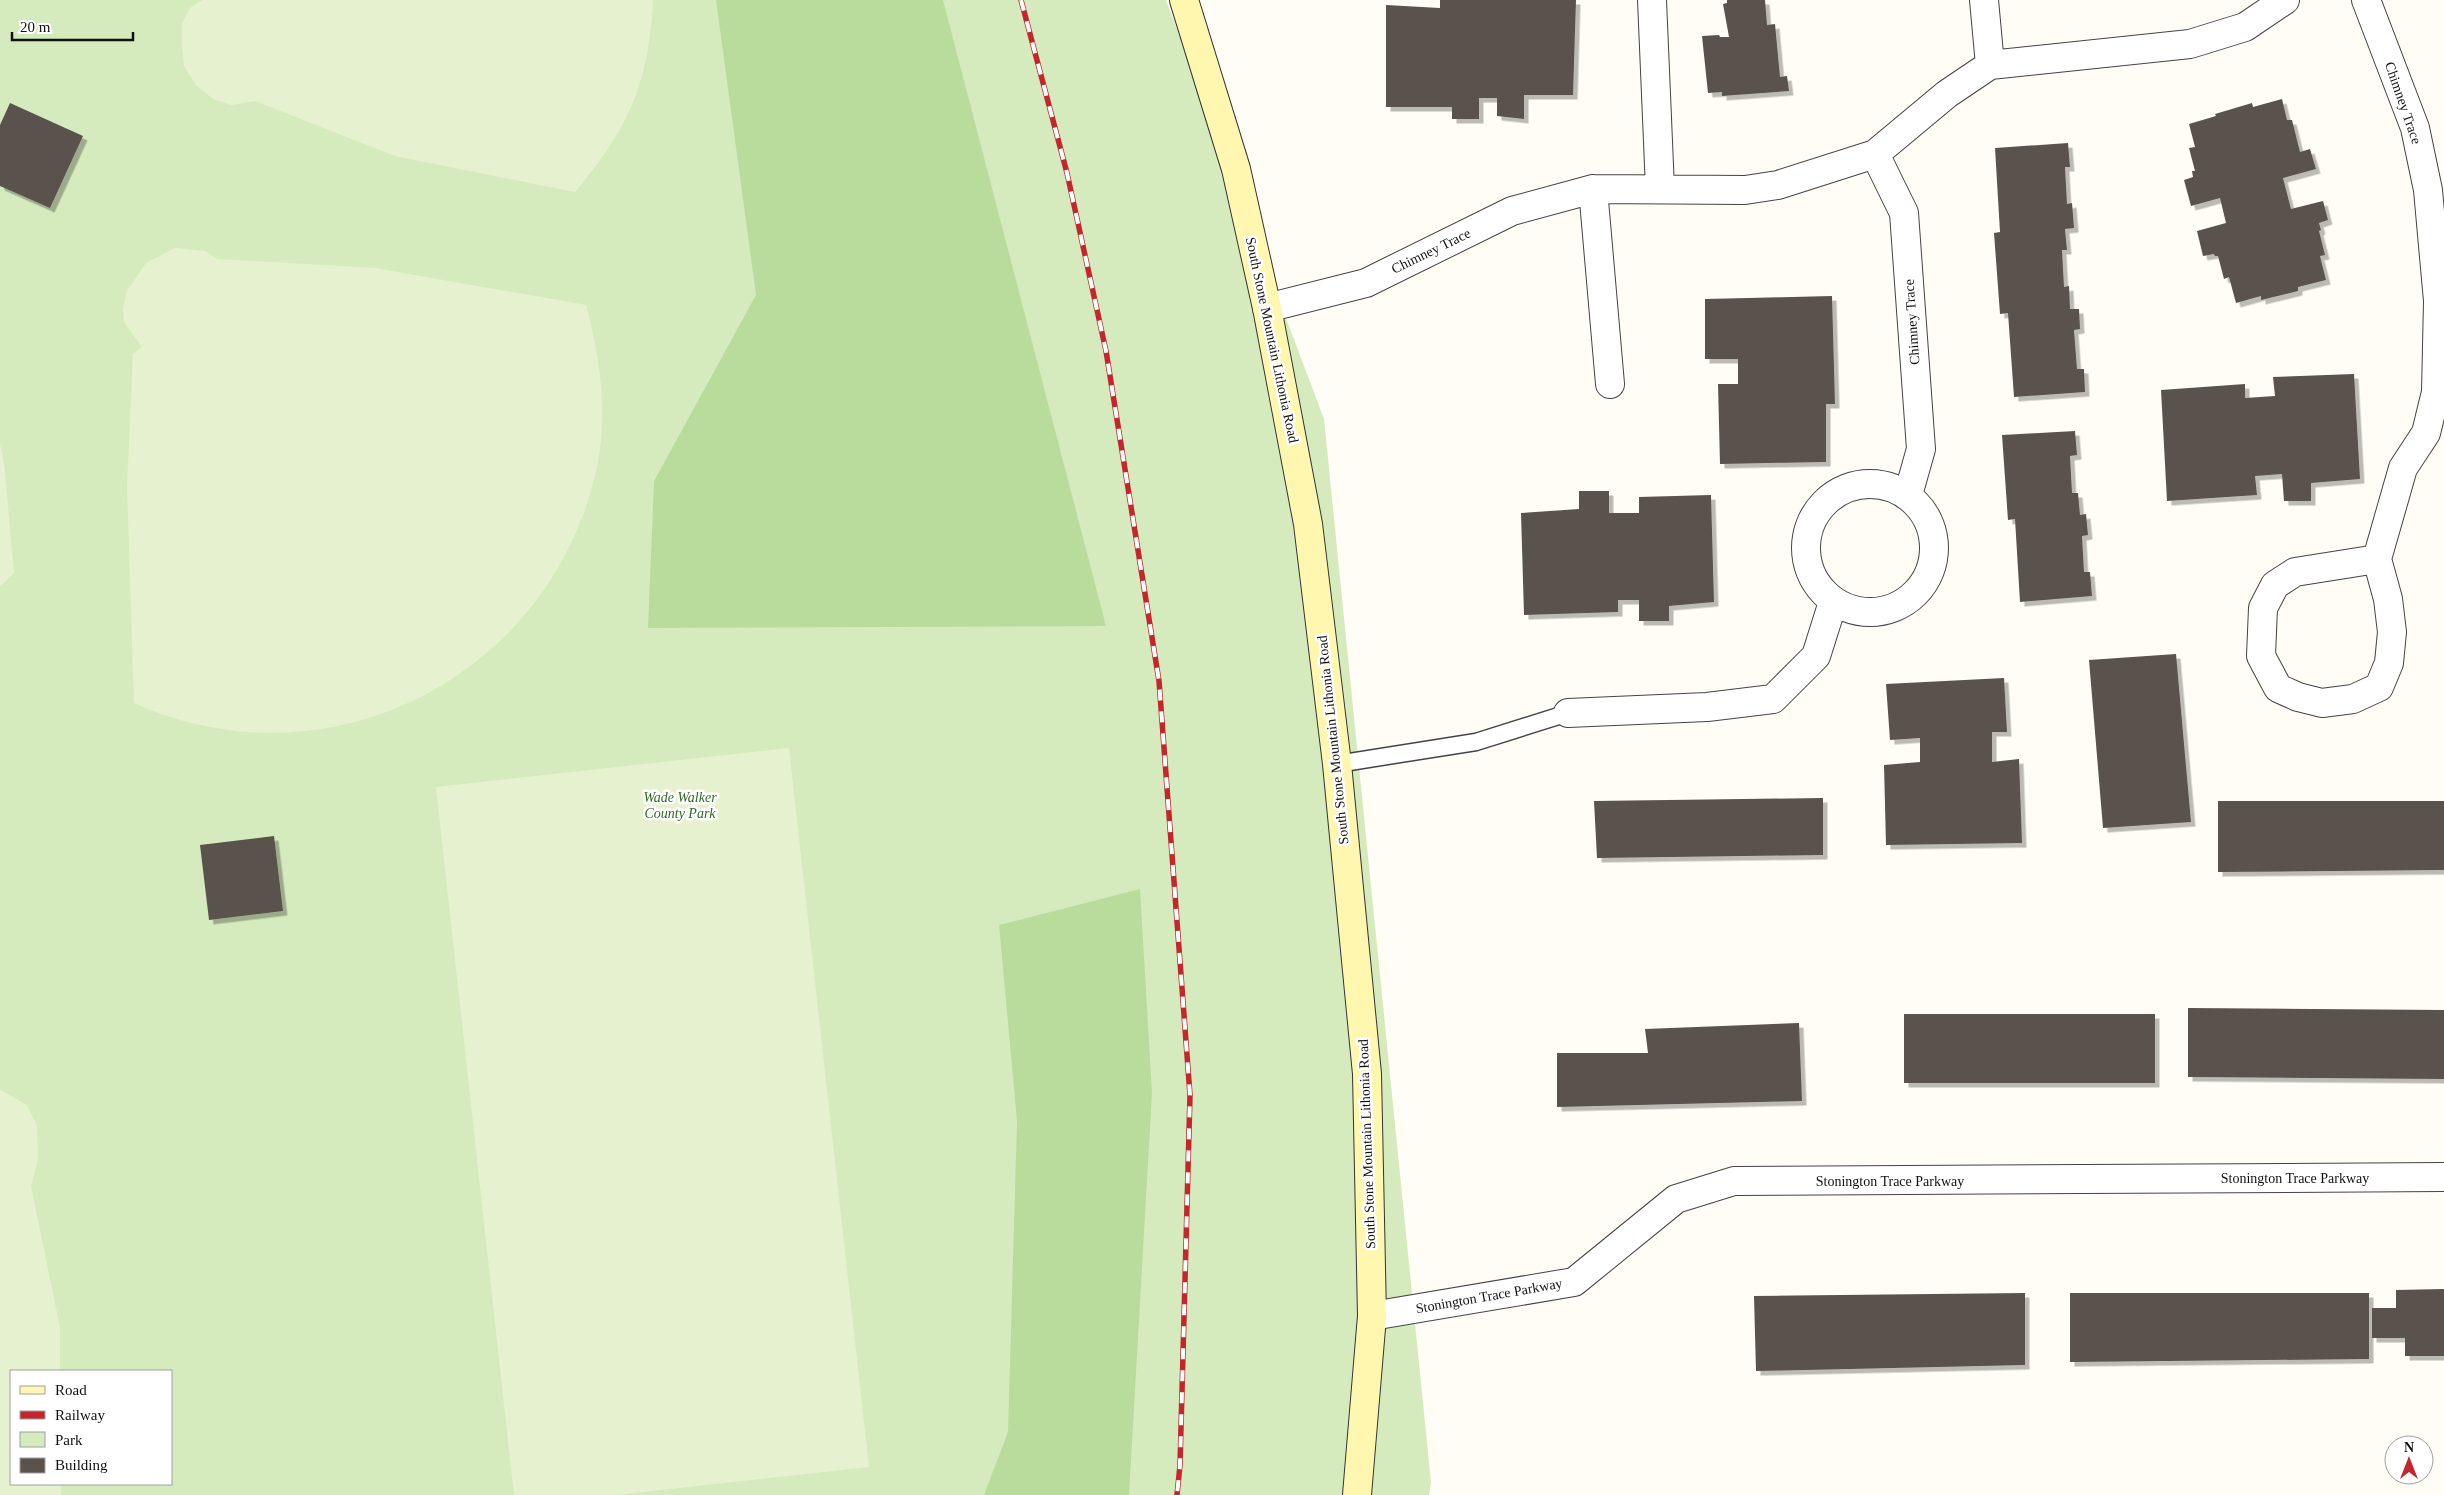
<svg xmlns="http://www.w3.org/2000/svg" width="2444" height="1495" viewBox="0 0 2444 1495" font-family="Georgia,serif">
<defs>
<filter id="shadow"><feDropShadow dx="4.5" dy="4.5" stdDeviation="0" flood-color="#0004"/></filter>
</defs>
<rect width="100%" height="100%" fill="#fffdf5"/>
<path fill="#d5ebbd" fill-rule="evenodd" d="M0,0H1166L1324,419L1431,1482L1429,1495H0ZM11,1371H171V1484H11Z"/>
<path fill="#b9dc9c" d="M716,0H943L1106,626L648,628L654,481L756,295Z
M1140,889L1152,1093L1129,1495H984L1008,1432L1017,1121L999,925Z"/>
<path fill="#e6f2cf" d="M203,0H653V2C648,85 628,129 575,192L395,156L255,101L231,105L213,99L196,85L184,66L182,44V23L191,7Z
M175,248L205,251L217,259L375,268L586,305C600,357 608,413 597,467C552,676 329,791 134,703L127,487L133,354L142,347L124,322L123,308L127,291L146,263Z
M0,445L4,462L14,573L0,587Z
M789,748L869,1467L615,1495H514L436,787Z
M0,1090L27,1105L37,1126L38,1160L31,1186L60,1328V1371H11V1484H61V1495H0Z"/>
<path fill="#5a524d" filter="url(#shadow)" d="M1440,0H1576L1573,95H1524V119L1497,116V98H1479V119H1452V107H1386V5L1440,8Z
M1727,0H1765L1767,25L1775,24L1780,77L1787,76L1789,91L1722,96V92L1708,93L1702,36L1719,35L1720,37H1729L1723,4L1727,3Z
M2282,99L2287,120H2292L2300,152L2310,149L2316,169L2283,178L2291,209L2323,201L2328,220L2319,223L2321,230L2319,231L2325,255L2320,256L2326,280L2298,287V291L2261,300V296L2236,303L2229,277L2224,279L2218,256H2215L2214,254L2203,256L2197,231L2226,223L2220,198L2191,206L2184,180L2193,177L2192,171H2195L2189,148L2195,147L2189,124L2216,116L2215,114L2252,103L2253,107Z
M10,103L83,136L50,208L0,186V125Z
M2068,143L2070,167H2065L2067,204L2072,203L2074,228L2065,229L2067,250H2062L2064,287L2069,286L2070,309H2079L2080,329L2074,330L2077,369H2084L2085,392L2014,397L2008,313L2000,314L1994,233L2000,232L1995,148Z
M1832,296L1835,404H1826V462L1720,464L1718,384H1738V359H1705V299Z
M2354,374L2360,479L2311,483V501H2284L2282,474L2255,476L2257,495L2167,501L2161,390L2245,384V398L2275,396L2273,377Z
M2075,431L2077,455L2070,456L2072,493H2078L2080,515L2086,514L2088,535L2082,536L2084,572H2090L2092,596L2020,602L2015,519L2008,520L2002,435Z
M1579,491H1609V513H1639V497L1711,495L1714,602L1669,606V621H1639V600H1618V612L1524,615L1521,513L1579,509Z
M2176,654L2191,822L2103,828L2089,660Z
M2004,678L2007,732H1992V762L2019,759L2022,843L1886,845L1884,765L1920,762V738L1890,740L1886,684Z
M1823,798V855L1597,858L1594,801Z
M2218,801H2444V870L2218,872Z
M274,836L283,911L209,920L200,845Z
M2188,1008L2444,1010V1079L2188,1077Z
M1904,1014H2155V1083H1904Z
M1799,1023L1802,1101L1557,1107V1053H1648L1645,1029Z
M2444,1289V1356H2405V1338H2372V1308H2396V1290Z
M2025,1293V1365L1756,1371L1754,1296Z
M2070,1293H2369V1359L2070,1362Z"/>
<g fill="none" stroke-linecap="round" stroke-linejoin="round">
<defs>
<path id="lane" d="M1337,764L1476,742L1568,713"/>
<path id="street" d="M1652,0L1660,189
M1984,0L1990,65
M2366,0L2415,128L2428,190L2438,301L2436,392L2426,433L2403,468L2377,559L2388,599L2392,632L2389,663L2379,687L2353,699L2322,703L2298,697L2278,688L2261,656L2263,608L2275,585L2295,572L2377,559
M1875,154L1904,213L1921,449L1908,495
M1593,189L1610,384
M1267,308L1366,283L1512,211L1593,189L1745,190L1778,185L1875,154L1947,94L1990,65L2190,44L2245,27L2285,0
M1806 548a64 64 0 1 1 128 0a64 64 0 1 1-128 0Z
M1568,713L1707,707L1773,699L1816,656L1833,602
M1372,1316L1574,1282L1676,1199L1734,1181L2444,1177"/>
<path id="secondary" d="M1184,0L1236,169L1267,308L1308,524L1337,764L1367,1074L1372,1316L1357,1495"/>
</defs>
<use href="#lane" stroke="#444" stroke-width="19"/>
<use href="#street" stroke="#444" stroke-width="30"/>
<use href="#secondary" stroke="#333" stroke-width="30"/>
<use href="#lane" stroke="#fff" stroke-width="16"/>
<use href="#street" stroke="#fff" stroke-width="28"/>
<use href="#secondary" stroke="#fff6b0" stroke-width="28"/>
<defs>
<path id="rail" d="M1021,0L1067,173L1106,351L1159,681L1190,1095L1180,1465L1177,1495"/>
</defs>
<use href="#rail" stroke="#c4262e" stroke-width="5.5"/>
<use href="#rail" stroke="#fff" stroke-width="4" stroke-dasharray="11" stroke-linecap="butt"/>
</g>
<g text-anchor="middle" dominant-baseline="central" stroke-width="5" stroke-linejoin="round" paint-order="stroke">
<g font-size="14" fill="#111" stroke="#fff">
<text transform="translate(2403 103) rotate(71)">Chimney Trace</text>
<text transform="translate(1431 251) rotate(-26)">Chimney Trace</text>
<text transform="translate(1912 322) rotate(-94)">Chimney Trace</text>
<text transform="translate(1272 340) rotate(78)">South Stone Mountain Lithonia Road</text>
<text transform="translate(1333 740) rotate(-96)">South Stone Mountain Lithonia Road</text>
<text transform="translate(1367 1144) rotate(-92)">South Stone Mountain Lithonia Road</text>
<text x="2295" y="1178">Stonington Trace Parkway</text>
<text x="1890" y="1181">Stonington Trace Parkway</text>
<text transform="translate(1489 1296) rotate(-10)">Stonington Trace Parkway</text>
</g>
<g font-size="14" font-style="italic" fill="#2f6b1f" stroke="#fff">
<text x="680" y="797">Wade Walker<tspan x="680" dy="16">County Park</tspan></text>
</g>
</g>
<rect x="10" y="1370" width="162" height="115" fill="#ffffff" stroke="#a0a0a0"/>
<rect x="20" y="1386" width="25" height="8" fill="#fff6b0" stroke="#a0a0a0"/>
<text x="55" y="1395" font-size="15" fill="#111111">Road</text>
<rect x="20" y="1411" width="25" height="8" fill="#c4262e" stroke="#a0a0a0"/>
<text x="55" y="1420" font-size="15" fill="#111111">Railway</text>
<rect x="20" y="1432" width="25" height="15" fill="#d5ebbd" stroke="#a0a0a0"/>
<text x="55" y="1445" font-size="15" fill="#111111">Park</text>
<rect x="20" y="1458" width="25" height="15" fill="#5a524d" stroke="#a0a0a0"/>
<text x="55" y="1470" font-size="15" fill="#111111">Building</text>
<g transform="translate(2409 1460)"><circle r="24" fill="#ffffff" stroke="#a0a0a0"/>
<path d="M0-4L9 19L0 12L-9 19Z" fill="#c4262e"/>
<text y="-8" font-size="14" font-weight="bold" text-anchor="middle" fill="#111111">N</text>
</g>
<path d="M12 32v8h121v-8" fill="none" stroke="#111111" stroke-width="2.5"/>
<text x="20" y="32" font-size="15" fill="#111111" stroke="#ffffff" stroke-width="4" paint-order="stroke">20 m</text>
</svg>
